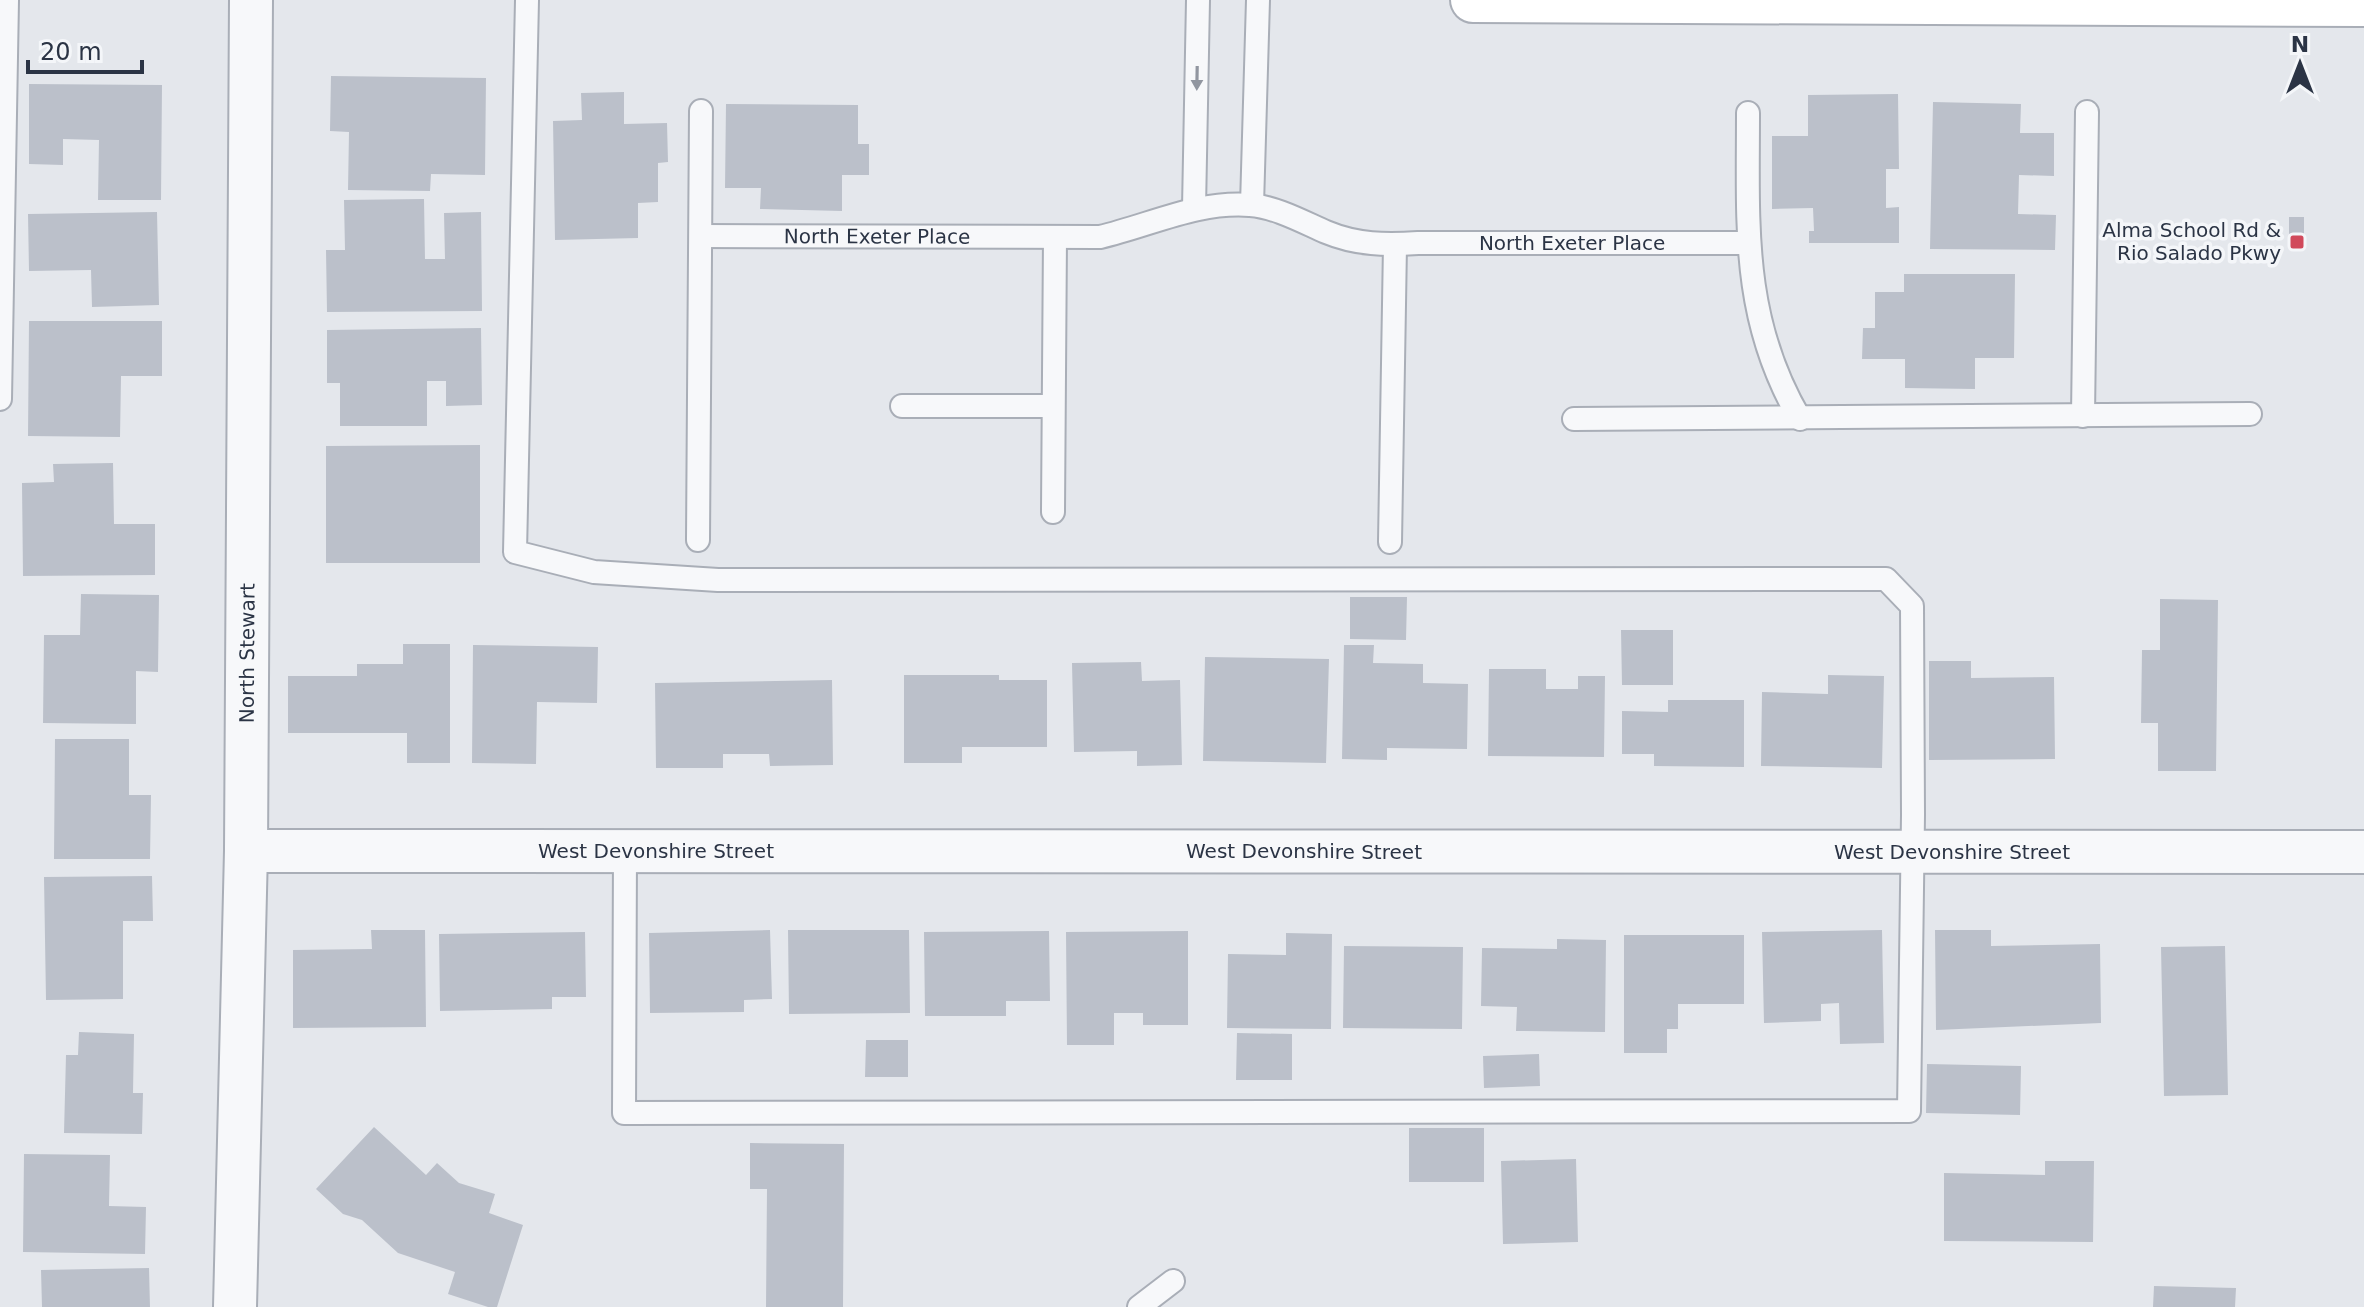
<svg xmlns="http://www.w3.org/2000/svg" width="2364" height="1307" viewBox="0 0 2364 1307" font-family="'DejaVu Sans',sans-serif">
<rect width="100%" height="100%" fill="#e4e7ec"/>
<path fill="#bbc0ca" d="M331,76L486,78L485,175L431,174L430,191L348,190L349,132L330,131Z
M29,84L162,85L161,200H98L99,140L63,139V165L29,164Z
M624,92V124L667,123L668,162L658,163V202L638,203V238L555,240L553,121L582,120L581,93Z
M1898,94L1899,169H1886V208L1899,207V243H1809V231H1814L1813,208L1772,209V136H1808V95Z
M1933,102L2021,104L2020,133H2054V176L2019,175L2018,214L2056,215L2055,250L1930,249Z
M726,104L858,105V144H869V175H842V211L760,209L761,188H725Z
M424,199L425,259H445L444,213L481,212L482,311L327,312L326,250H345L344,200Z
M157,212L159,305L92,307L91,270L29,271L28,214Z
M2289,217H2304V249H2289Z
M1904,274H2015L2014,358H1975V389L1905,388V359H1862L1863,328H1875V292H1904Z
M29,321H162V376H121L120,437L28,436Z
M481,328L482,405L446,406V381H427V426H340V383H327V330Z
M480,445V563H326V446Z
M113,463L114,524H155V575L23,576L22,483L54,482L53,464Z
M81,594L159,595L158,672L136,671V724L43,723L44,635H80Z
M1350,597H1407L1406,640L1350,639Z
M2160,599L2218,600L2216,771H2158V723H2141L2142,650H2160Z
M1621,630H1673V685H1622Z
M403,644H450V763H407V733H288V676H357V664H403Z
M473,645L598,647L597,703L537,702L536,764L472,763Z
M1344,645H1374L1373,663L1423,664V683L1468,684L1467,749L1387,748V760L1342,759Z
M1205,657L1329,659L1326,763L1203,761Z
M1929,661H1971V678L2054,677L2055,759L1929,760Z
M1141,662L1142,681L1180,680L1182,765L1137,766V751L1074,752L1072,663Z
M1489,669H1546V689H1578V676H1605L1604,757L1488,756Z
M904,675H999V680H1047V747H962V763H904Z
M1828,675L1884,676L1882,768L1761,766L1762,692L1828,694Z
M832,680L833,765L770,766L769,754H723V768H656L655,683Z
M1668,700H1744V767L1654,766V754H1622V711L1668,712Z
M55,739H129V795H151L150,859H54Z
M152,876L153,921H123V999L46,1000L44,877Z
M371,930H425L426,1027L293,1028V950L372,949Z
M770,930L772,999L744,1000V1012L650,1013L649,933Z
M788,930H909L910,1013L789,1014Z
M1882,930L1884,1043L1840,1044L1839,1003L1821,1004V1021L1764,1023L1762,932Z
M1935,930H1991V946L2100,944L2101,1023L1936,1030Z
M1049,931L1050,1001H1006V1016H925L924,932Z
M1188,931V1025H1143V1013H1114V1045H1067L1066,932Z
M585,932L586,997H552V1009L440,1011L439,934Z
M1286,933L1332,934L1331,1029L1227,1028L1228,954L1286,955Z
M1624,935H1744V1004H1678V1029H1667V1053H1624Z
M1557,939L1606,940L1605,1032L1516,1031L1517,1007L1481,1006L1482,948L1557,949Z
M1344,946L1463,947L1462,1029L1343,1028Z
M2225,946L2228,1095L2164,1096L2161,947Z
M79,1032L134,1034L133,1093H143L142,1134L64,1133L66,1055H78Z
M1237,1033L1292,1034V1080H1236Z
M866,1040H908V1077H865Z
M1539,1054L1540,1086L1484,1088L1483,1056Z
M1927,1064L2021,1066L2020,1115L1926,1113Z
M374,1127L426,1175L437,1163L459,1183L495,1194L489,1213L523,1225L497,1307H488L448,1294L455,1272L398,1253L362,1220L343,1214L316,1189Z
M1409,1128H1484V1182H1409Z
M750,1143L844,1144L843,1307H766L767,1189H750Z
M24,1154L110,1155L109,1206L146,1207L145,1254L23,1252Z
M1576,1159L1578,1242L1503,1244L1501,1161Z
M2045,1161H2094L2093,1242L1944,1241V1173L2045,1175Z
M149,1268L150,1307H42L41,1270Z
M2154,1286L2236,1288L2235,1307H2153Z"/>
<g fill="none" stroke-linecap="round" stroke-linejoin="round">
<defs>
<g id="service">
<path d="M527,0L515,552L594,572L718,580L1886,579L1912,606L1913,815L1909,1111L624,1113L625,852"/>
<path d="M1748,113C1748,225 1741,319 1800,419"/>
<path d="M1252,205L1258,0"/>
<path d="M1194,208L1198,0"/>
<path id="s1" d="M701,236L1100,237C1151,225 1197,201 1250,205C1276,207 1303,222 1326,232C1357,245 1386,245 1418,243H1748"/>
<path d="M0,399L7,0"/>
<path d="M902,406H1053"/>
<path d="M2083,416L2087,112"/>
<path d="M1574,419L2250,414"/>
<path d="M1053,512L1055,237"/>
<path d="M698,540L701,111"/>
<path d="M1390,542L1395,245"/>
<path d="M1139,1307L1173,1281"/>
</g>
<g id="minor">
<path id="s2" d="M246,851L2364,852"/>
<path id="s3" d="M235,1307L246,851L251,0"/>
</g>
<path id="secondary" d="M1473,0L2364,4"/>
</defs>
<use href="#service" stroke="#a9aeb7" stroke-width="26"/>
<use href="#minor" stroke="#a9aeb7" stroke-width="46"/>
<use href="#secondary" stroke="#a9aeb7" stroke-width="48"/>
<use href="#service" stroke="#f7f8fa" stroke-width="22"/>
<use href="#minor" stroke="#f7f8fa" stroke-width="42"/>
<use href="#secondary" stroke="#fff" stroke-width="44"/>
</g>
<defs><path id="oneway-solid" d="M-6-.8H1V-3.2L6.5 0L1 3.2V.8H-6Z" transform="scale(2)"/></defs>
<use fill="#9196a0" href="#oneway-solid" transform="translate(1197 78) rotate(91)"/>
<rect fill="#d1495b" stroke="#f4f6f9" stroke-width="3" x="2289" y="234" width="16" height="16" rx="4"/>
<g text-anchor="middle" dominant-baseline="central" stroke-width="7" stroke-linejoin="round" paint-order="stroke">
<g font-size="20" fill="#2b3445" stroke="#f4f6f9" text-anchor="end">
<text x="2281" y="230">Alma School Rd &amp;<tspan x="2281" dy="23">Rio Salado Pkwy</tspan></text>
</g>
<g font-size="20" fill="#2b3445" stroke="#f4f6f9">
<text stroke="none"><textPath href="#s1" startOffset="176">North Exeter Place</textPath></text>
<text stroke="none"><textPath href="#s1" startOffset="882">North Exeter Place</textPath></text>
<text stroke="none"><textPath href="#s3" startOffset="654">North Stewart</textPath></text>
<text stroke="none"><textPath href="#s2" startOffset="410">West Devonshire Street</textPath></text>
<text stroke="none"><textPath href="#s2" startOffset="1058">West Devonshire Street</textPath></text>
<text stroke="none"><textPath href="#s2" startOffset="1706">West Devonshire Street</textPath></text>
</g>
</g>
<g transform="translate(2300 64)" stroke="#f4f6f9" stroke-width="6" paint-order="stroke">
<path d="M0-6L14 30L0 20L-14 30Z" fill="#2b3445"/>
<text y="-12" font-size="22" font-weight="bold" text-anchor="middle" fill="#2b3445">N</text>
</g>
<path d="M28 60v12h114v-12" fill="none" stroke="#2b3445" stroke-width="4"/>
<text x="40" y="60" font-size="24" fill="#2b3445" stroke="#f4f6f9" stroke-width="6" paint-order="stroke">20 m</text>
</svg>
